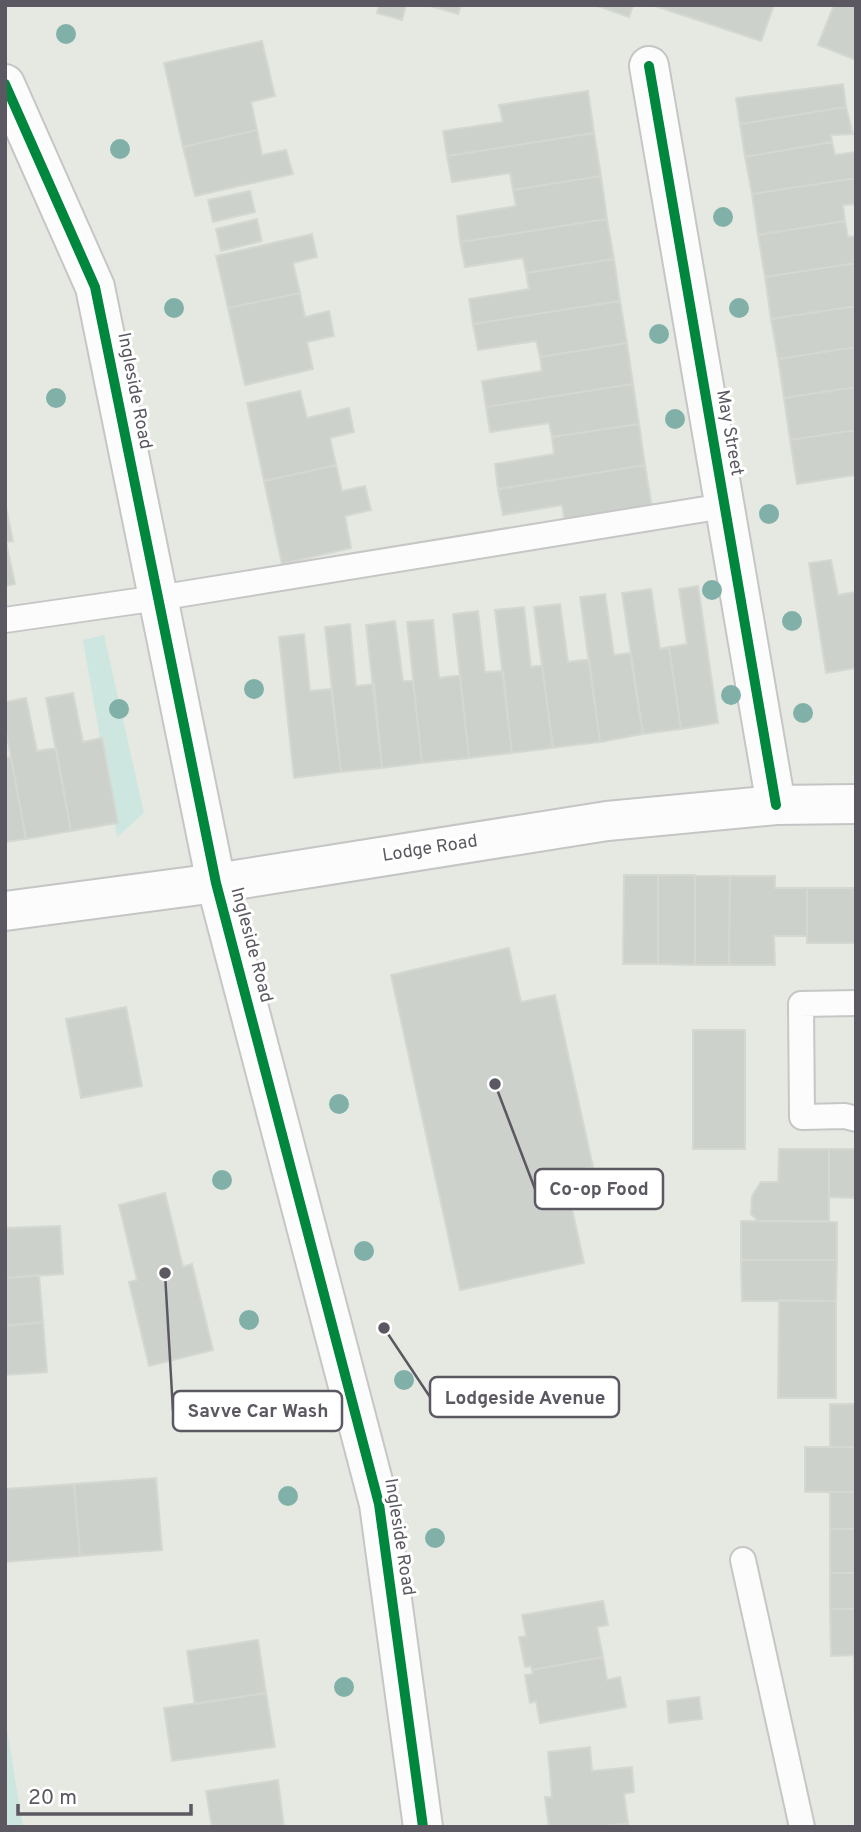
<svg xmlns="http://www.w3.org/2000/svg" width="861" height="1832" viewBox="0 0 861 1832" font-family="Overpass,sans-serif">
<rect width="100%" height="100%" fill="#e5e9e2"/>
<path fill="#cde7e0" d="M104,635L144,813L117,837L83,640Z
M5,1717L23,1827H5Z"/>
<path fill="#cdd1cc" stroke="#d4d8d1" stroke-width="2" d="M379,5H406L402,20L377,13Z
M427,5H461L458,14Z
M595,5H633L629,17Z
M652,5H774L761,41Z
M834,5H856V60L818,45Z
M262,41L275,96L251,102L257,130L183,147L164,63Z
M843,84L846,107L740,124L736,98Z
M588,91L594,133L447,156L443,131L503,122L499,105Z
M846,107L853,134L831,135L832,142L745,157L740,124Z
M257,130L262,155L286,150L293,174L195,196L183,147Z
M594,133L601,176L513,190L510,173L452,182L447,156Z
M832,142L835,155L856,152V178L752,194L745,157Z
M601,176L607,219L460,242L457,216L516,206L513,190Z
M856,178V204L843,205L845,221L758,235L752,194Z
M250,191L255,212L213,222L208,200Z
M257,219L262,241L221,251L216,229Z
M607,219L614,259L526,273L523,258L465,267L460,242Z
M845,221L848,237L856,236V263L765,277L758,235Z
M312,234L317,257L293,263L300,293L228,308L216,256Z
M614,259L620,301L473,324L469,299L529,289L526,273Z
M856,263V306L771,319L765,277Z
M300,293L305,317L329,311L334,336L307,342L313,369L245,385L228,308Z
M620,301L627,343L540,357L536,341L478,350L473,324Z
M856,306V347L778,359L771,319Z
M627,343L633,384L486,407L482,381L542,371L540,357Z
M856,347V387L784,398L778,359Z
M633,384L639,424L552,437L549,423L490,432L486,407Z
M856,387V430L790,440L784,398Z
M300,391L307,418L349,408L354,432L330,438L336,465L264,481L247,403Z
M639,424L645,465L498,489L495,464L554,454L552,437Z
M856,430V475L797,484L790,440Z
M336,465L342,491L365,486L371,510L345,516L351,548L282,564L264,481Z
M645,465L652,508L565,522L562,505L503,515L498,489Z
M5,503L13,541L6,542L15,584L5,586Z
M831,560L838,595L856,592V668L826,673L809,563Z
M698,586L718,723L681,729L669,647L687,644L679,589Z
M651,589L660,649L669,647L681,729L643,734L622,593Z
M605,594L614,655L630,653L643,734L600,742L580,597Z
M560,604L568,662L589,659L600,742L553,748L534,607Z
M524,607L531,667L542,665L553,748L512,753L495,610Z
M478,611L485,672L503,671L512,753L469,758L453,614Z
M433,620L439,678L460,675L469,758L422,763L407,622Z
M395,621L403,681H413L422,763L382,768L366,625Z
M350,624L356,686L374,684L382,768L341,772L325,627Z
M304,634L310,691L331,689L341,772L294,778L279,637Z
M73,693L83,742L102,738L118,823L71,831L46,698Z
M26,698L37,751L56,748L71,831L26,839L5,725V702Z
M11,757L26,839L5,842V758Z
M624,875H658V964H623Z
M658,875H695V965L658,964Z
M695,875L730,876L729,965H695Z
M730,876H775V888H807V936H774L775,965H729Z
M807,888H856V943H807Z
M509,948L521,1002L555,995L593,1167L564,1173L584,1263L460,1290L391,975Z
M126,1007L142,1086L81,1098L66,1019Z
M693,1030H745V1149H693Z
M779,1149H829V1221H758L751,1214L752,1196L761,1182H778Z
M829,1149H856V1198L829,1197Z
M165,1193L183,1267L192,1264L213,1350L149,1366L129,1282L137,1280L119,1205Z
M741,1221L837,1222V1260H741Z
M60,1226L63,1274L5,1278V1228Z
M741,1260H837L836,1301H742Z
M39,1275L43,1322L5,1326V1278Z
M779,1300L836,1301V1398H778Z
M43,1322L47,1372L5,1375V1326Z
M830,1404H856V1447H830Z
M805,1447H856V1492H805Z
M156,1478L162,1550L80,1556L74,1484Z
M74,1484L80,1556L5,1562V1489Z
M830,1492H856V1529H830Z
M830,1529H856V1573H830Z
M830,1573H856V1609H830Z
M603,1601L608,1625L597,1627L603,1657L532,1670L531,1666L525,1667L519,1637L526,1636L522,1615Z
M830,1609H856V1655L831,1656Z
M258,1640L266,1693L195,1704L187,1651Z
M854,1655H856V1753H855Z
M603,1657L607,1680L620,1677L626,1707L540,1723L536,1701L530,1703L525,1675L533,1674L532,1670Z
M266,1693L275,1747L172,1761L164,1708Z
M699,1697L702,1719L669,1723L667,1701Z
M590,1747L592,1771L632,1767L634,1792L624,1794L628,1823L596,1827H549L545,1797H552L548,1752Z
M855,1753H856L855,1823Z
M278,1780L284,1827H212L206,1791Z
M628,1823V1827H596Z"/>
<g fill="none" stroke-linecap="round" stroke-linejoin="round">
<defs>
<path id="service" d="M5,620L158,598L724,506
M856,1003L801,1004L802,1117L845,1116L856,1119
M743,1560L802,1827"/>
<path id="minor" d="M649,66L776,805"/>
<path id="tertiary" d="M5,84L95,287L216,883L379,1504L423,1827"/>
<path id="secondary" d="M5,911L216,883L607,821L776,805L856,804"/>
</defs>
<use href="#service" stroke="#c6c6c6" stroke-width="28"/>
<use href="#minor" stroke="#c6c6c6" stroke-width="42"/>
<use href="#tertiary" stroke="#c6c6c6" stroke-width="42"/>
<use href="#secondary" stroke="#c5c5c6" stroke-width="42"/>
<use href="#service" stroke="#fbfcfb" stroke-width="24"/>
<use href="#minor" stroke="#fbfcfb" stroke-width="38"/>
<use href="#tertiary" stroke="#fbfcfb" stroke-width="38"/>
<use href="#secondary" stroke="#fbfcfb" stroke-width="38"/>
<defs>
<path id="cycleway" d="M649,66L776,805
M5,84L95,287L216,883L379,1504L423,1827"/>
</defs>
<use href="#cycleway" stroke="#fff" stroke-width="15"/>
<use href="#cycleway" stroke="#00873e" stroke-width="10"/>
</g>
<g fill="#81b0a8">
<circle cx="66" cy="34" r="10"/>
<circle cx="120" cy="149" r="10"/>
<circle cx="723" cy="217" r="10"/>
<circle cx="174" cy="308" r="10"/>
<circle cx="739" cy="308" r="10"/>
<circle cx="659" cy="334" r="10"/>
<circle cx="56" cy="398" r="10"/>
<circle cx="675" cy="419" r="10"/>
<circle cx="769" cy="514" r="10"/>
<circle cx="712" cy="590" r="10"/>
<circle cx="792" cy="621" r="10"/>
<circle cx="254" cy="689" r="10"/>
<circle cx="731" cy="695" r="10"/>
<circle cx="119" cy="709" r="10"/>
<circle cx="803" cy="713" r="10"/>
<circle cx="339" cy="1104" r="10"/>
<circle cx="222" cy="1180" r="10"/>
<circle cx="364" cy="1251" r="10"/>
<circle cx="249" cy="1320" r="10"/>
<circle cx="404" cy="1380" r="10"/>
<circle cx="288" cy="1496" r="10"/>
<circle cx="435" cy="1538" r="10"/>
<circle cx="344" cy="1687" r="10"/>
</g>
<g text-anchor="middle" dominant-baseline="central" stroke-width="6" stroke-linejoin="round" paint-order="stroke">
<g font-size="18" fill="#5c5861" stroke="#fff">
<text transform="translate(134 391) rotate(79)">Ingleside Road</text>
<text transform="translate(729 433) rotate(80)">May Street</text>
<text transform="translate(430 849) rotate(-9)">Lodge Road</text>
<text transform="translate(251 945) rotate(75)">Ingleside Road</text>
<text transform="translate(399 1537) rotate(81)">Ingleside Road</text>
</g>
</g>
<path fill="none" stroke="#5c5861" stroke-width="2.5" d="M495 1084L535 1189M384 1328L430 1397M165 1273L173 1411"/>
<g fill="#5c5861" stroke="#fff" stroke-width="2.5">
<circle cx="495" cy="1084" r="7"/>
<circle cx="384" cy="1328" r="7"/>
<circle cx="165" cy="1273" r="7"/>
</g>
<g fill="#fff" stroke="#5c5861" stroke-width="2.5">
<rect x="535" y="1169" width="128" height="40" rx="7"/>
<rect x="430" y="1377" width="189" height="40" rx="7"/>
<rect x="173" y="1391" width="169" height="40" rx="7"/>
</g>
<g font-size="19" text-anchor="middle" font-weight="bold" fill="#5c5861">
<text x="599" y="1195">Co-op Food</text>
<text x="525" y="1404">Lodgeside Avenue</text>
<text x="258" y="1417">Savve Car Wash</text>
</g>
<rect width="861" height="1832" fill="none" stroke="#5c5861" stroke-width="14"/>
<path d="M18 1804v10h173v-10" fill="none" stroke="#5c5861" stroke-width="3.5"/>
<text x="28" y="1804" font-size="21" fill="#5c5861" stroke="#ffffff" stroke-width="5" paint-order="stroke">20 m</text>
</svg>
